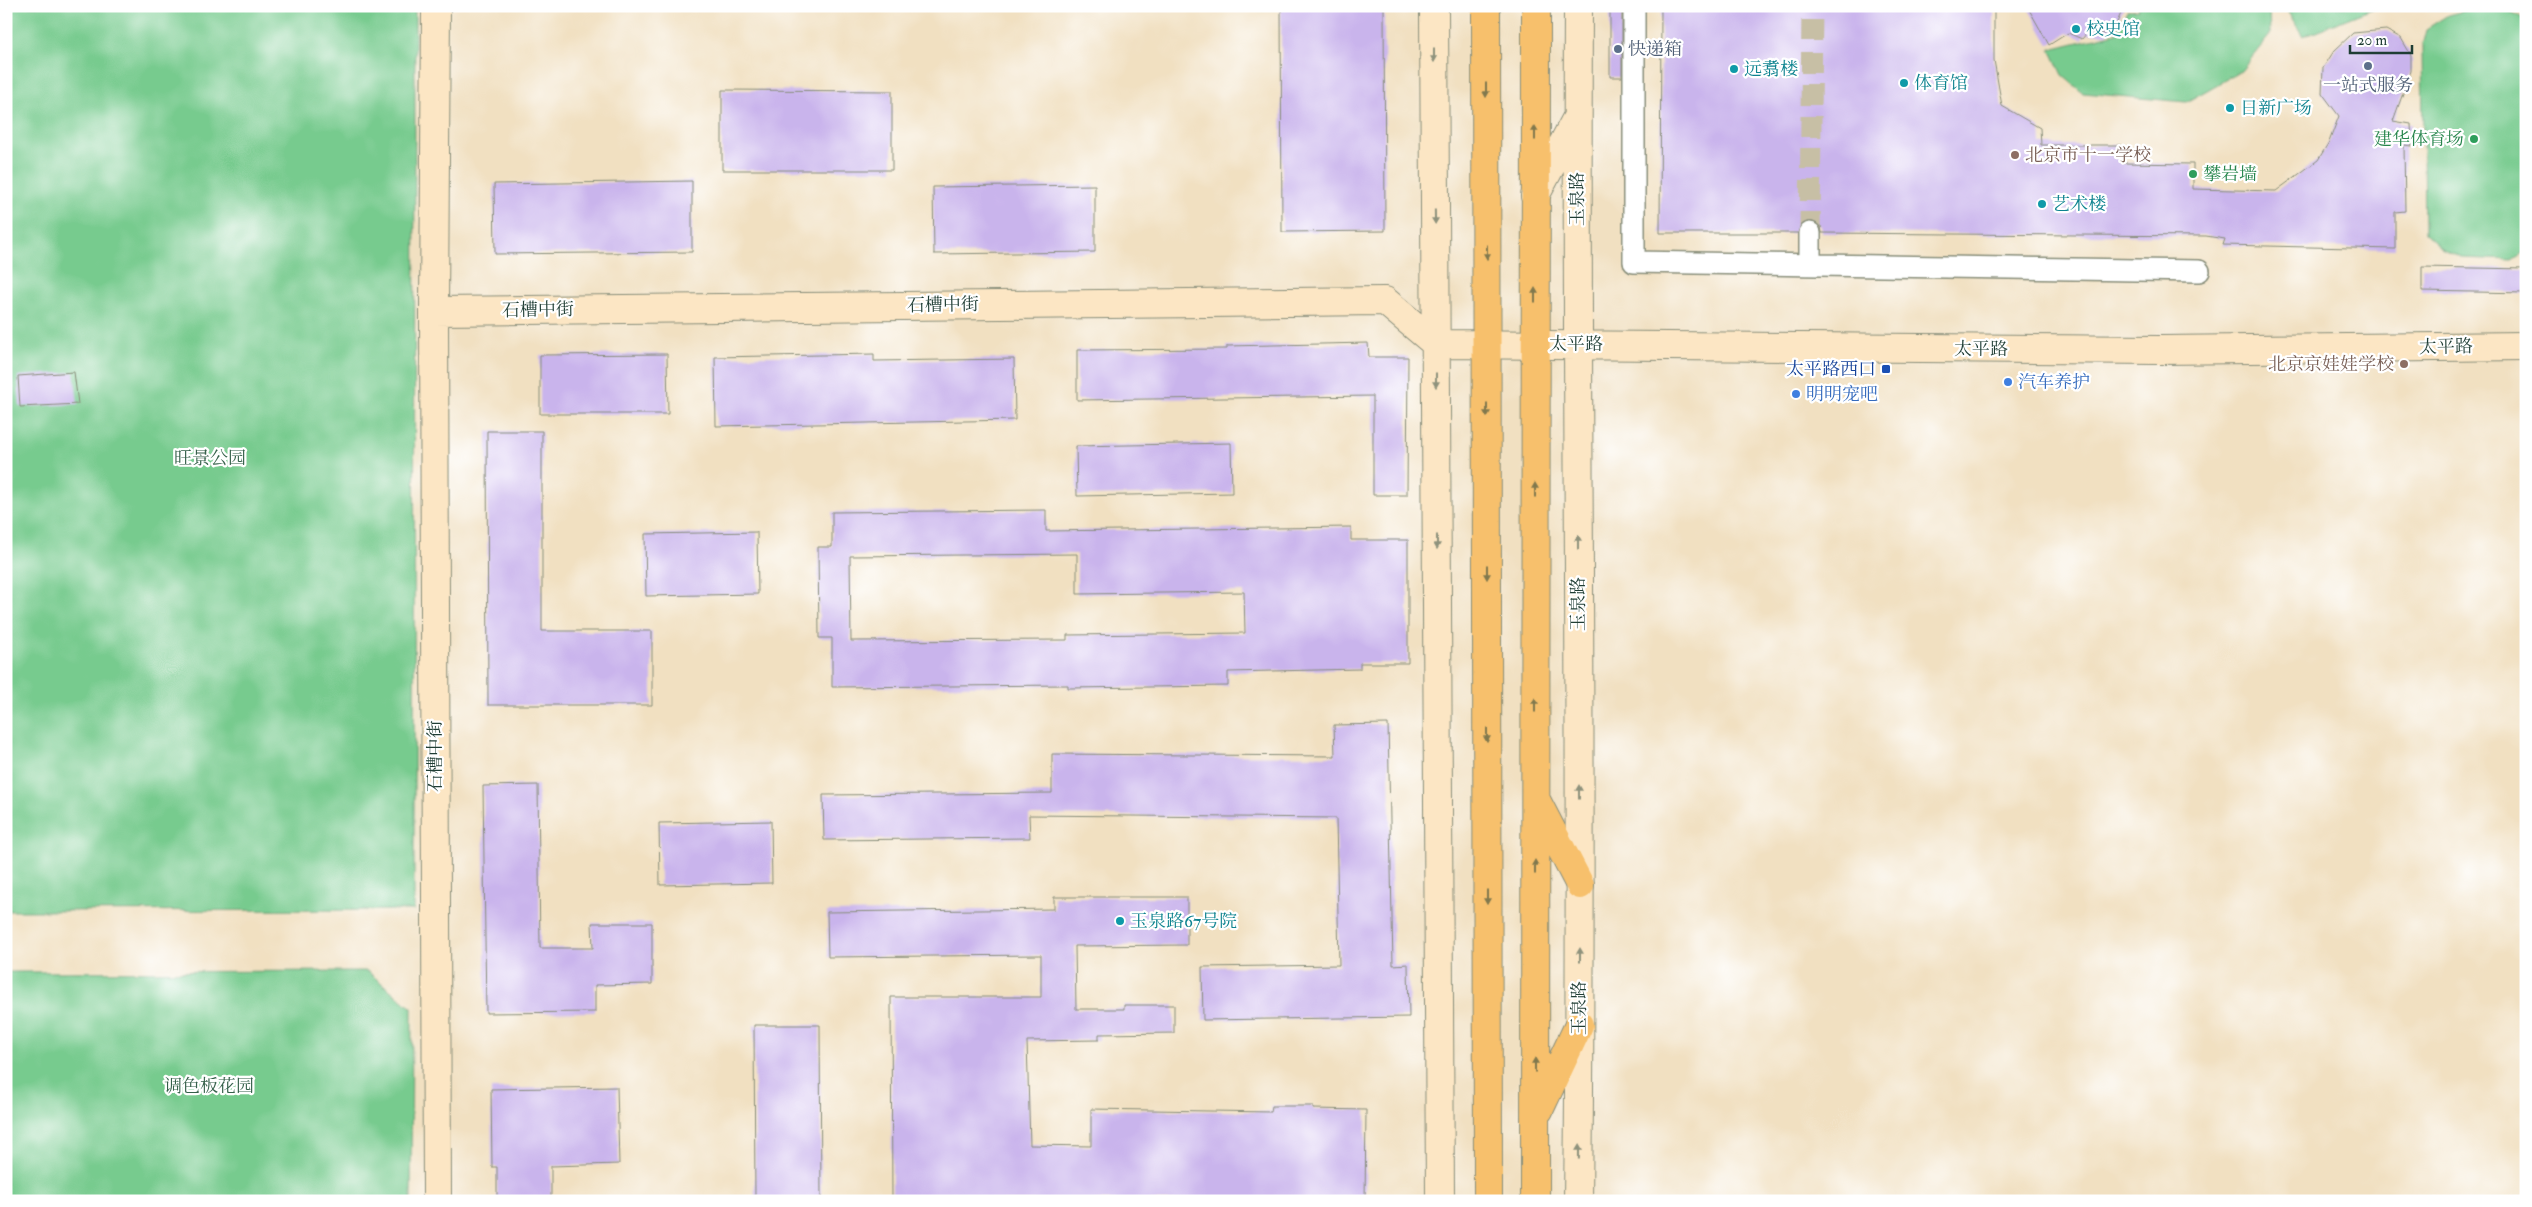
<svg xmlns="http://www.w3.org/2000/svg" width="2532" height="1207" viewBox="0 0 2532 1207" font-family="'IM FELL Double Pica','Noto Serif SC',serif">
<rect width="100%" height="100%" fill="#fff"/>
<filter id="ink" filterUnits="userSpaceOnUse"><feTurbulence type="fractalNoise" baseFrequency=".02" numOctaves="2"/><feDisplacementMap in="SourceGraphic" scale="10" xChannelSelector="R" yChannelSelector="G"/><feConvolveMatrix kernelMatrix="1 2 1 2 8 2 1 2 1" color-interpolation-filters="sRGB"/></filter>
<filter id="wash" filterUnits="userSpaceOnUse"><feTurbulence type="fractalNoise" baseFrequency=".0096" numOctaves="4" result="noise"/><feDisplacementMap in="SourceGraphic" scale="20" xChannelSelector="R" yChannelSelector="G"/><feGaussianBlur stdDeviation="1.12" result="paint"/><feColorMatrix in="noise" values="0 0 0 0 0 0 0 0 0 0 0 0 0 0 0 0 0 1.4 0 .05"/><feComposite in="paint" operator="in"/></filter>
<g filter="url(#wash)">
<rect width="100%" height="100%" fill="#f1e0c1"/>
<path fill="#77cb8e" stroke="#4b8461" d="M6,6H415L414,910L6,911Z
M2138,6H2267L2269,10L2270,35L2241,71L2186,102L2083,93L2062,75L2050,49L2116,33L2127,10L2139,9Z
M2284,6H2379L2303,36Z
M2471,9H2506L2526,20V251L2512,260L2461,258L2442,249L2424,233L2422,45L2426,29L2448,15Z
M367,971L412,1008L411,1201H6V972Z"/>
<g id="blocks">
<path fill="#c9b4ec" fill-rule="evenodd" d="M1281,6H1384L1385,231L1282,232Z
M1610,6H1622V77H1610Z
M1661,6H1994V60L2002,106L2040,128L2041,145H2122V163L2193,164V189L2276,191L2318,160L2329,142L2339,116L2322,93L2323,68L2334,51L2353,33L2386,30L2401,38L2411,55V71L2393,121L2411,124L2412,146L2404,145L2405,211L2395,212V249L2223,245L2225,239L2206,236L1822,233L1821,226L1810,221L1803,222L1798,233H1660Z
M2027,6H2124L2116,25L2107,34L2087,33L2082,39L2068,33L2049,45Z
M722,90L892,91V170H722Z
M692,181V252L495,254L494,184Z
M1095,185V252L934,254L933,187Z
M2422,267L2526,269V293L2422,291Z
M1368,343L1369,357H1408L1407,495H1373V396L1077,400V350L1227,349V346Z
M667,354L668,414H540V355Z
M874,354V361L1014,359L1015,420L716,426L715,357Z
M74,372L78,404L20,407L18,376Z
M487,431H542V631H652V705H488Z
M1231,443L1232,493L1077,496L1076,446Z
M1046,510V531L1351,527V540H1408V663H1360V669L1228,672V686L1068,688V685L832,687V638H819L818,547H832V512ZM1077,554V594L1244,592L1245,633L1067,635V640L851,641L850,556Z
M757,532L758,594L646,596L645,534Z
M1388,724L1393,965L1408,964L1409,1017L1203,1020L1202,967L1339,965L1336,818L1029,815L1030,838L824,840L823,795L1052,793V754L1335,756L1334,725Z
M538,785L540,948H593L592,923H652V984L595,985V1012L486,1013L483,786Z
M771,821L772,883L660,885L659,823Z
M1054,897H1187V945L1075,946L1076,1009H1124V1005H1174V1033L1099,1034V1040L1027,1041L1030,1145L1091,1146V1109L1271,1112L1272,1106H1313V1109L1366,1110L1365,1201H892L891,997H1041V955L828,957L827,912L1054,909Z
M754,1025H820L821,1201H755Z
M617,1087L619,1164L551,1166V1201H497V1167H492L491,1089Z"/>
</g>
</g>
<g filter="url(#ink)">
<use href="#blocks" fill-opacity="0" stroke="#888e7a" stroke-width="1"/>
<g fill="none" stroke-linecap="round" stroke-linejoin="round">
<path stroke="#c7bfa5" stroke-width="21" stroke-dasharray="21 11" stroke-linecap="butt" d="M1810,233L1812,6"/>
<defs>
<path id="street" d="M1634,6V262L2199,271
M1810,265V233"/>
<path id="secondary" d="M436,6L434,311L437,1201
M1434,6L1440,1201
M1578,6C1576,404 1583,803 1578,1201
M1535,196L1575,121
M434,311L1385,301L1436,344L2160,350L2526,346"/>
<path id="primary" d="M1486,6L1488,1201
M1537,802L1580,885
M1539,1110L1579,1025
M1535,1201L1536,6"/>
</defs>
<use href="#street" stroke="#888e7a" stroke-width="24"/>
<use href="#secondary" stroke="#888e7a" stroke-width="30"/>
<use href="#primary" stroke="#888e7a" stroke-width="30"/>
<use href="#street" stroke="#fff" stroke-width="21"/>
<use href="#secondary" stroke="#fce6c4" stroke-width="28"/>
<use href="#primary" stroke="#f7c06c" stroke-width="28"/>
</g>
<defs><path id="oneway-solid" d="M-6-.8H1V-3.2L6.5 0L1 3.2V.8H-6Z" transform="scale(1.25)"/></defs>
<g fill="#8e927c">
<use href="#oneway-solid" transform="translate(1434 55) rotate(90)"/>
<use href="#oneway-solid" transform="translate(1435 217) rotate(89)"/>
<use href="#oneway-solid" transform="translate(1436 380) rotate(90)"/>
<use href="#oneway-solid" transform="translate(1437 542) rotate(90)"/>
<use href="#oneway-solid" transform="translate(1578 542) rotate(-90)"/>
<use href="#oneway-solid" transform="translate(1579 792) rotate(-90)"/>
<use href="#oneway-solid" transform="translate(1580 955) rotate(-90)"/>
<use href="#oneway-solid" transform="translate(1579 1152) rotate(-89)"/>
</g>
<g fill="#80784d">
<use href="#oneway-solid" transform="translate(1486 90) rotate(90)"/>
<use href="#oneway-solid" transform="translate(1535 133) rotate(-90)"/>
<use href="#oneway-solid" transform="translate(1487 252) rotate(90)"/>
<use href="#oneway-solid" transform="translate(1535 295) rotate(-90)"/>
<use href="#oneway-solid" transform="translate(1487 410) rotate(90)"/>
<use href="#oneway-solid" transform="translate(1535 490) rotate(-90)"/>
<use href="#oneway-solid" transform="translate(1487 572) rotate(90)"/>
<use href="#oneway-solid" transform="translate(1535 705) rotate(-90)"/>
<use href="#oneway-solid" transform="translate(1487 735) rotate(90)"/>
<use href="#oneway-solid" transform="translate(1535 867) rotate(-90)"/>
<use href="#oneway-solid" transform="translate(1487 897) rotate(90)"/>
<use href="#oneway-solid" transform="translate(1535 1065) rotate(-90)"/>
</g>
</g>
<g fill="#0f9aa8" stroke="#fff" stroke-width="2">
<circle cx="2076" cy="29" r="5"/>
<circle cx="1734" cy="69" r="5"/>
<circle cx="1904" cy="83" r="5"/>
<circle cx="2230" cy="108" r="5"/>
<circle cx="2042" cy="204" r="5"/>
<circle cx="1120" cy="921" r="5"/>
</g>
<g fill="#5c6f8a" stroke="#fff" stroke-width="2">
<circle cx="1618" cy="49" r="5"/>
<circle cx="2368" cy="66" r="5"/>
</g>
<g fill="#2e9e5b" stroke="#fff" stroke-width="2">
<circle cx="2474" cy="139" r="5"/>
<circle cx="2193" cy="174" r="5"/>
</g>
<g fill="#8d6e63" stroke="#fff" stroke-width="2">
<circle cx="2015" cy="155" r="5"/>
<circle cx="2404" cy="364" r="5"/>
</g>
<rect fill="#1a4fb4" stroke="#fff" stroke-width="2" x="1881" y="364" width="10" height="10" rx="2.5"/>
<g fill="#3f7fe0" stroke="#fff" stroke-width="2">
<circle cx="2008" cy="382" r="5"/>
<circle cx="1796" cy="394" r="5"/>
</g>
<g text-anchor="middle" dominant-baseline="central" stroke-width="4.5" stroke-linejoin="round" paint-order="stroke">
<g font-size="18" fill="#0d838f" stroke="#fff" text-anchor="start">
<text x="2086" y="29">校史馆</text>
<text x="1744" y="69">远翥楼</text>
<text x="1914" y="83">体育馆</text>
<text x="2240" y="108">日新广场</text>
<text x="2052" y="204">艺术楼</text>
<text x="1130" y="921">玉泉路67号院</text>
</g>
<g font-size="18" fill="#4e5e75" stroke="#fff" text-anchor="start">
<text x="1628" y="49">快递箱</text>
<text x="2368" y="85" text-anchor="middle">一站式服务</text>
</g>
<g font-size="18" fill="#27864d" stroke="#fff" text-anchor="end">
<text x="2464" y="139">建华体育场</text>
<text x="2203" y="174" text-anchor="start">攀岩墙</text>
</g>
<g font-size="18" fill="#785e54" stroke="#fff" text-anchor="start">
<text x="2025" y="155">北京市十一学校</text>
<text x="2394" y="364" text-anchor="end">北京京娃娃学校</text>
</g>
<g font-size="18" fill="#1f3d34" stroke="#fff">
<text transform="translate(1577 199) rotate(-90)">玉泉路</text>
<text transform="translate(943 305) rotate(-1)">石槽中街</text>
<text transform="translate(538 310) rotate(-1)">石槽中街</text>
<text x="1576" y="344">太平路</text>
<text transform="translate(2446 347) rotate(-1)">太平路</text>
<text x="1981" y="349">太平路</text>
<text transform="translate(1578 604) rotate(-90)">玉泉路</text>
<text transform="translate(435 756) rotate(-90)">石槽中街</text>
<text transform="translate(1579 1008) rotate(-90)">玉泉路</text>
</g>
<g font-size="18" fill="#164399" stroke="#fff" text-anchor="end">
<text x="1876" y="369">太平路西口</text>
</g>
<g font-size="18" fill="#366cbe" stroke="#fff" text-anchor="start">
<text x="2018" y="382">汽车养护</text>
<text x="1806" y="394">明明宠吧</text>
</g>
<g font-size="18" fill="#35604a" stroke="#fff">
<text x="210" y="458">旺景公园</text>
<text x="209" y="1086">调色板花园</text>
</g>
</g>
<rect width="2532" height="1207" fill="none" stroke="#fff" stroke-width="25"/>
<path d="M2350 45v8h62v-8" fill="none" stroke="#1f3d34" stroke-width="2.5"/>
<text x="2357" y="45" font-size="15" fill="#1f3d34" stroke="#ffffff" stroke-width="4" paint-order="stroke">20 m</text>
</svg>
